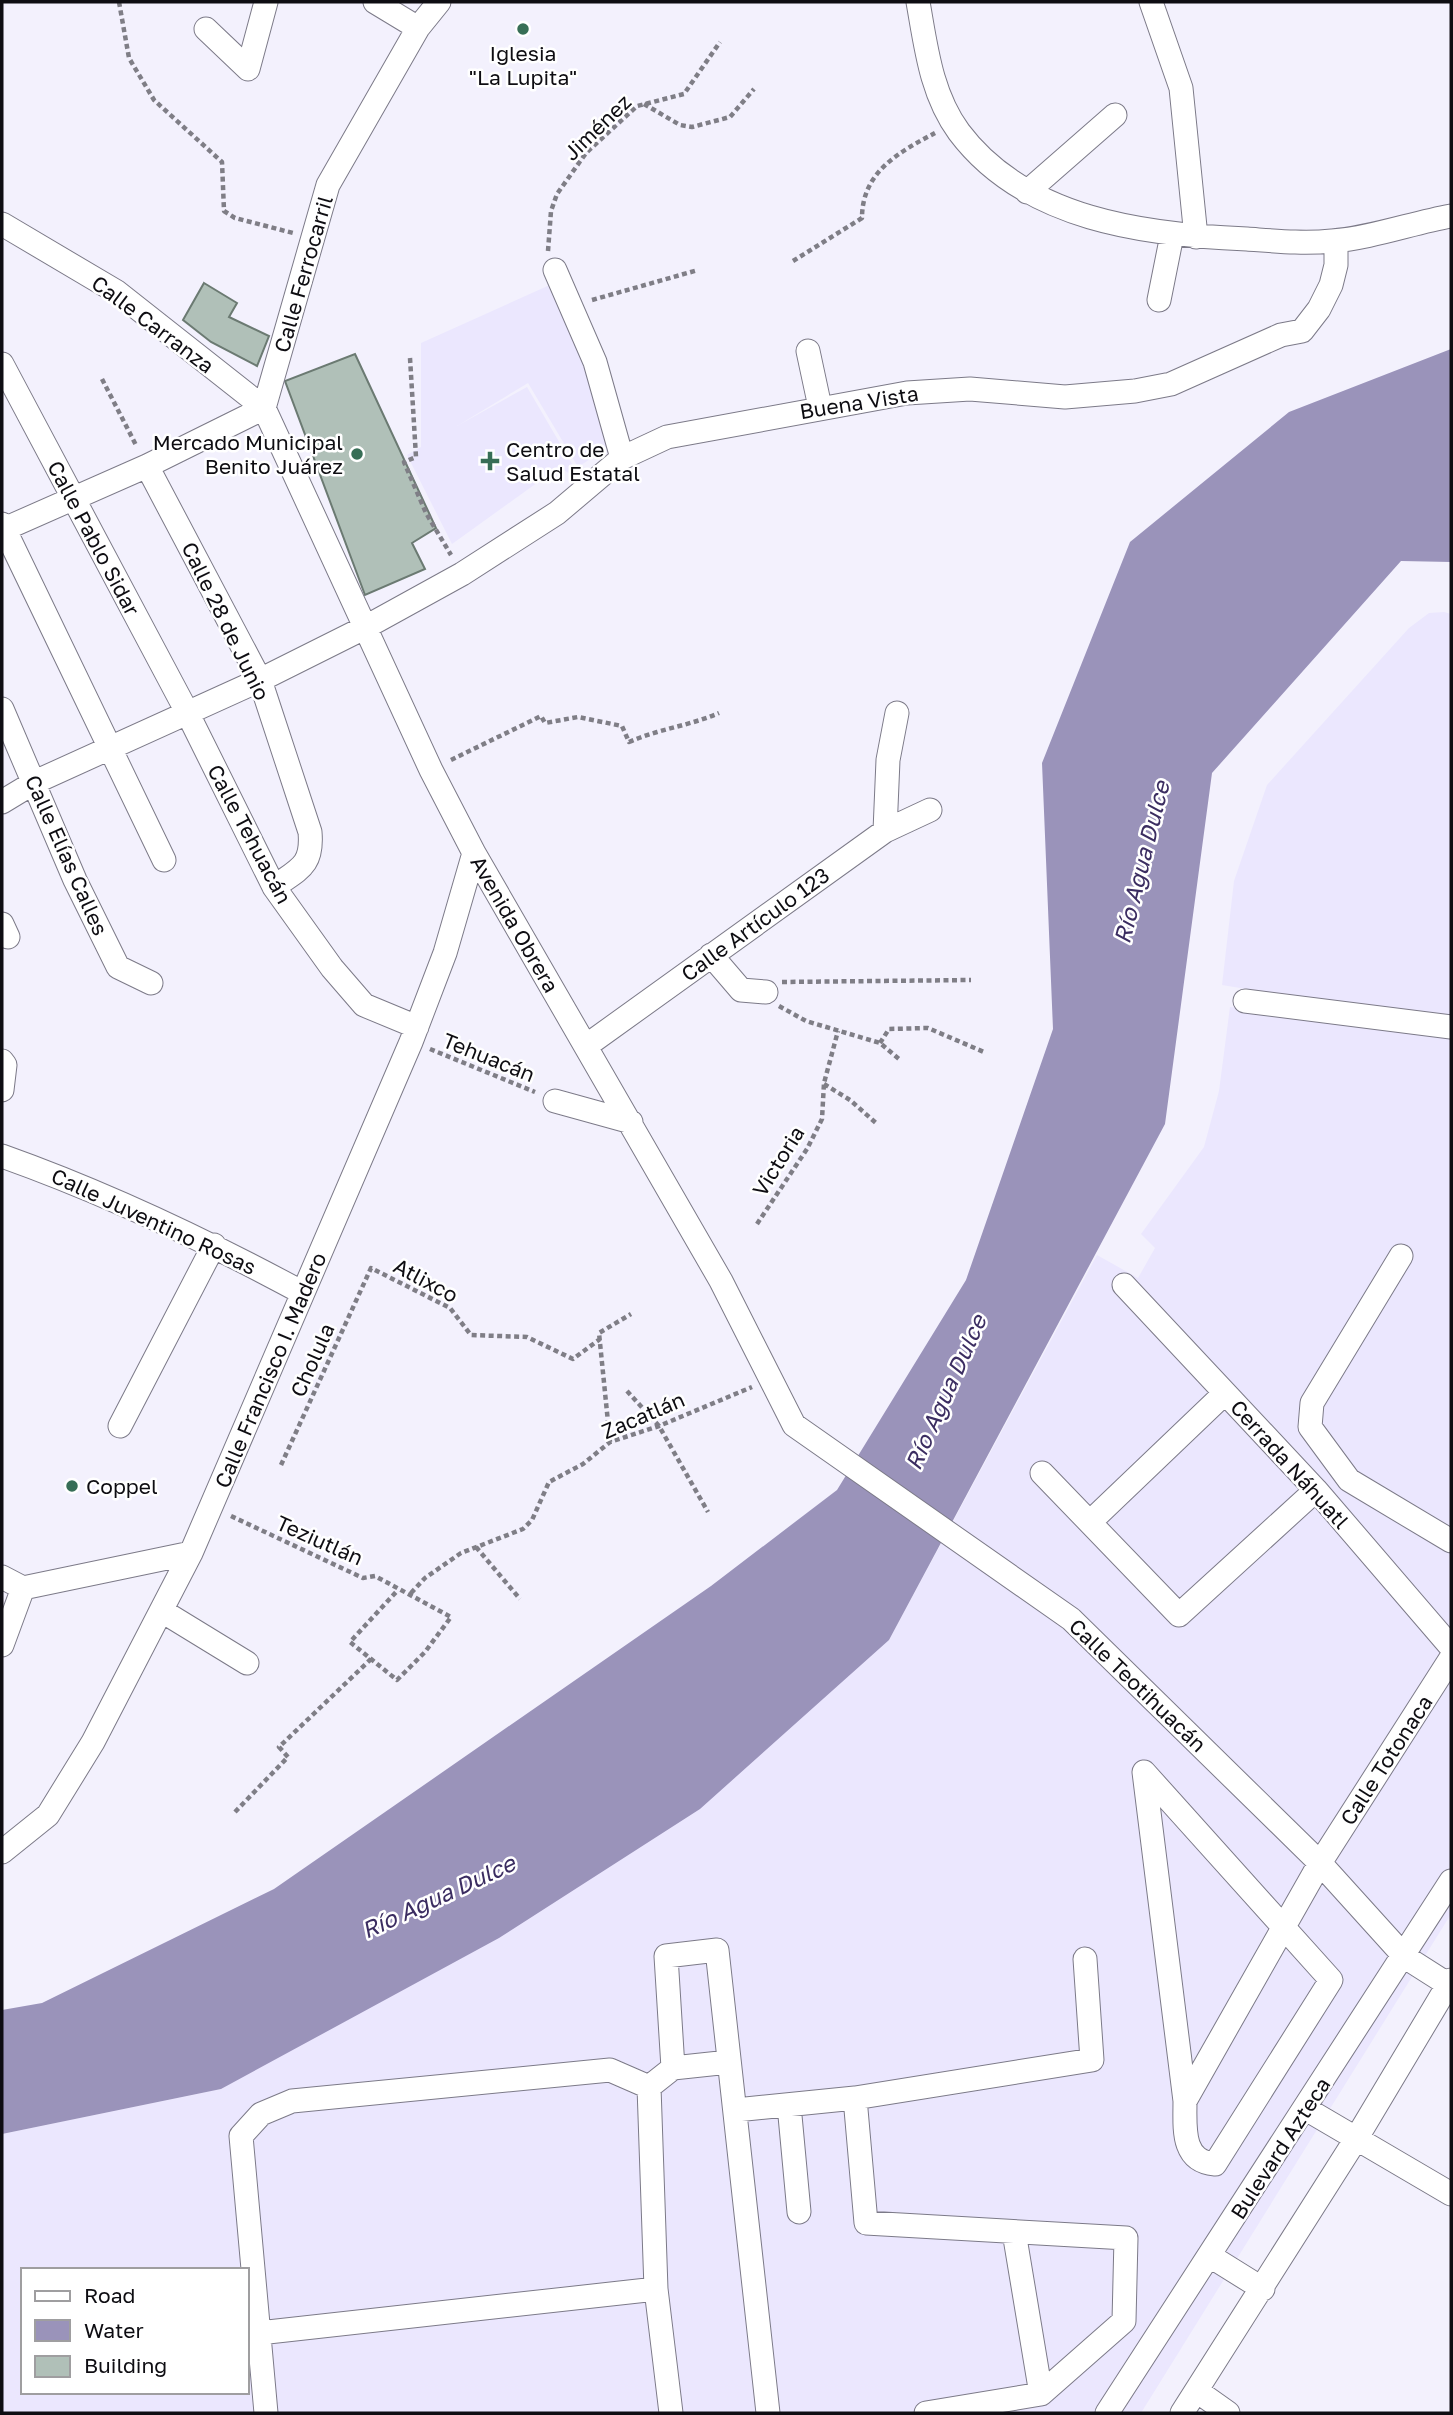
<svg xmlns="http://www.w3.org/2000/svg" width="1453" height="2415" viewBox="0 0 1453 2415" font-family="'Golos Text',sans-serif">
<rect width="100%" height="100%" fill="#f3f1fd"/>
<path fill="#ebe7fe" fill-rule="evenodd" d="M552,284L589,356L611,437L604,450L578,467L528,383L457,426L527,387L575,469L570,474L559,467L452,544L407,455L421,447V343Z
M1444,612L1451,614V1023L1222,985L1234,881L1267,785L1409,628L1429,613Z
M1230,1007L1451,1033V1914L1141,2413H2V2134L221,2089L889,1640L1097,1255L1138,1278L1155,1248L1141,1234L1204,1147L1219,1091ZM23,2270H247V2392H23Z"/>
<path fill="#9a93ba" d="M1451,349V562L1401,561L1212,773L1165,1124L889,1640L700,1809L499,1938L221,2089L2,2134V2010L42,2003L274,1889L711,1586L837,1490L966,1280L1053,1029L1042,763L1130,542L1289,412Z"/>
<path fill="#b0c0b8" stroke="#6b7a72" stroke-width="2" d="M204,283L237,303L229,317L269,336L257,366L211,342L183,320Z
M355,354L436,528L412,543L425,569L365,595L285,381Z"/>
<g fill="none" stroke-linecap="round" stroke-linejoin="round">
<defs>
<path id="minor" d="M375,2L418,28
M918,2C926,47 931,94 959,132C1025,220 1146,235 1247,239C1275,241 1304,244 1332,241C1372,238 1412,223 1451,216
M1151,2L1181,88L1196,237
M206,29L248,69L266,2
M1027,192L1115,115
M2,224L117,292L264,408L431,770L474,853L721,1281L794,1425L1071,1619L1320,1863L1405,1957L1449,1985
M555,270L595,362L622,458
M1159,300L1172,235
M808,351L820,407
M2,364L187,712L274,887L332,968L364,1005L417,1027
M264,408L328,185L418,28L439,2
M147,466L260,680L310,832C313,866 299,869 274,887
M2,524L164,860
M2,530L147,466L264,408
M2,709L75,880L118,967L151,983
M2,802L35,782L260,680L364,628L462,574L557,513L622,458L667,437L907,393L970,389L1065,397L1135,391L1171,384L1281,335L1302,331L1319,309L1331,285L1336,265V241
M885,831L888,760L897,713
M2,924L8,937
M711,955L741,990L766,992
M1245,1001L1451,1027
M586,1046L885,831L930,810
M2,1061L5,1065L2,1090
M555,1101L631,1122
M2,1156C106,1193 205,1240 303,1293
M1401,1256L1312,1403L1310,1427L1349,1480L1451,1541
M1124,1285L1316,1490L1451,1647
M120,1426L214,1245
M1042,1473L1179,1615L1316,1490
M1090,1522L1225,1393
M2,1577L23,1588L191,1553
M162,1611L247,1663
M2,1645L23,1588
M1144,1772L1331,1980L1215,2164C1181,2161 1185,2128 1185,2101Z
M2,1852L48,1815L93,1742L191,1553L411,1042L445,953L474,853
M673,2068L729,2062
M855,2098L1092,2060L1085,1959
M1185,2101L1320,1863L1451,1658
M789,2105L799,2212
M1306,2109L1451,2194
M736,2110L855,2098L866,2223L1126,2238L1124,2321L1041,2394L926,2413
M1014,2232L1041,2394
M1210,2256L1263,2289
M259,2333L656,2289
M1197,2391L1228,2413
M266,2413L241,2136L261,2114L292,2101L610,2070L649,2087
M671,2413L656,2289L649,2087L673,2068L666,1956L717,1950L768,2413
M1107,2413L1451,1881
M1182,2413L1356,2139L1451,1980"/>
</defs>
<use href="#minor" stroke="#7c7a88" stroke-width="25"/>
<path stroke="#7f7e86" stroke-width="4.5" stroke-dasharray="5 3.5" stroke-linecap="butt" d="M119,2L129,58L154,100L222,162L224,211L235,218L293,233
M644,104L680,125L692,127L730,117L754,89
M548,251L551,211L557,194L586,153L637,106L684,94L720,42
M793,261L862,218C862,172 899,152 935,133
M592,300L698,270
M410,358L416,457L404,462L426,513L451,555
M102,379L137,447
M451,760L541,716L545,723L578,717L622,726L629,742C658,729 689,726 719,713
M782,982L971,980
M779,1006L806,1021L880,1043L899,1059
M880,1043L889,1029L928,1028L984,1052
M430,1049L535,1092
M824,1084L850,1100L876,1123
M757,1224L807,1149L822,1119L824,1083L838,1031
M627,1391L659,1426L708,1512
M610,1442L599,1333L631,1314
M281,1465L371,1268L450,1308L471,1335L527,1337L573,1359L600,1339
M231,1516L363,1578L375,1576L451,1617L425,1652L397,1680L350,1642L397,1591
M476,1547L520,1599
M411,1593L425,1578L461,1553L523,1529L532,1520L549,1482L583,1464L610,1442L659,1426L752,1387
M235,1812L288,1757L279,1747L371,1659"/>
<use href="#minor" stroke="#fff" stroke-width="23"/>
</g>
<g fill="#376e56" stroke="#fff" stroke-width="2.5">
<circle cx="523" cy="29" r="7"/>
<circle cx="357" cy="454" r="7"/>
<path d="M486.5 450.5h7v7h7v7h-7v7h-7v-7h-7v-7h7z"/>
<circle cx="72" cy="1486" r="7"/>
</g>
<g text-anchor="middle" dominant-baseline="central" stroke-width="5" stroke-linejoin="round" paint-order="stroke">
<g font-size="21" fill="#0e0d12" stroke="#fff" text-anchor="start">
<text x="523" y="53" text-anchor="middle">Iglesia<tspan x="523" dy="24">"La Lupita"</tspan></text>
<text x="343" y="442" text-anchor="end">Mercado Municipal<tspan x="343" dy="24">Benito Juárez</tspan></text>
<text x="506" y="449">Centro de<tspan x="506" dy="24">Salud Estatal</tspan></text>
<text x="86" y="1486">Coppel</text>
</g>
<g font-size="21" fill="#0e0d12" stroke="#fff">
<text transform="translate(597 127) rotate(-44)">Jiménez</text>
<text transform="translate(303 274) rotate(-74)">Calle Ferrocarril</text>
<text transform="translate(153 324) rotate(37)">Calle Carranza</text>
<text transform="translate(859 402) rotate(-9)">Buena Vista</text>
<text transform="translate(94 538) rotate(62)">Calle Pablo Sidar</text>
<text transform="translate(226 621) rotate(64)">Calle 28 de Junio</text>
<text transform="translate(250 834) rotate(62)">Calle Tehuacán</text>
<text transform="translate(67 855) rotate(66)">Calle Elías Calles</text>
<text transform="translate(515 924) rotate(60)">Avenida Obrera</text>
<text transform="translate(755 924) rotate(-36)">Calle Artículo 123</text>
<text transform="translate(489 1057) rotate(22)">Tehuacán</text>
<text transform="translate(778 1161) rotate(-58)">Victoria</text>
<text transform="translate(154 1221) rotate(25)">Calle Juventino Rosas</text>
<text transform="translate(426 1280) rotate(28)">Atlixco</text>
<text transform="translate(312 1360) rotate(-66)">Cholula</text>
<text transform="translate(270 1370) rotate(-67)">Calle Francisco I. Madero</text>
<text transform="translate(643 1415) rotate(-23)">Zacatlán</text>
<text transform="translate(1290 1464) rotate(48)">Cerrada Náhuatl</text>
<text transform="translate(320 1540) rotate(24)">Teziutlán</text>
<text transform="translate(1138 1685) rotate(44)">Calle Teotihuacán</text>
<text transform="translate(1386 1760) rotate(-57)">Calle Totonaca</text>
<text transform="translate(1280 2148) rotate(-57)">Bulevard Azteca</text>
</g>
<g font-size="23" font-style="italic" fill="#3b2d61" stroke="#fff">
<text transform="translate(1141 862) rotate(-76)">Río Agua Dulce</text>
<text transform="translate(945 1392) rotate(-66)">Río Agua Dulce</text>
<text transform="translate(438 1896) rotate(-25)">Río Agua Dulce</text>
</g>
</g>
<rect width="1453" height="2415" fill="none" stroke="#0e0d12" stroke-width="7"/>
<rect x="21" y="2268" width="228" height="126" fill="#ffffff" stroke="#9f9ea0" stroke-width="2"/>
<rect x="35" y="2291" width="35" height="10" fill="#ffffff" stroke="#9f9ea0" stroke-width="2"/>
<text x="84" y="2303" font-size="21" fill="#0e0d12">Road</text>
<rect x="35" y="2320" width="35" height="21" fill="#9a93ba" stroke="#9f9ea0" stroke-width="2"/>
<text x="84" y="2338" font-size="21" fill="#0e0d12">Water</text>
<rect x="35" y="2356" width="35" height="21" fill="#b0c0b8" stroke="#9f9ea0" stroke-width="2"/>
<text x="84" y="2373" font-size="21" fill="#0e0d12">Building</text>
</svg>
